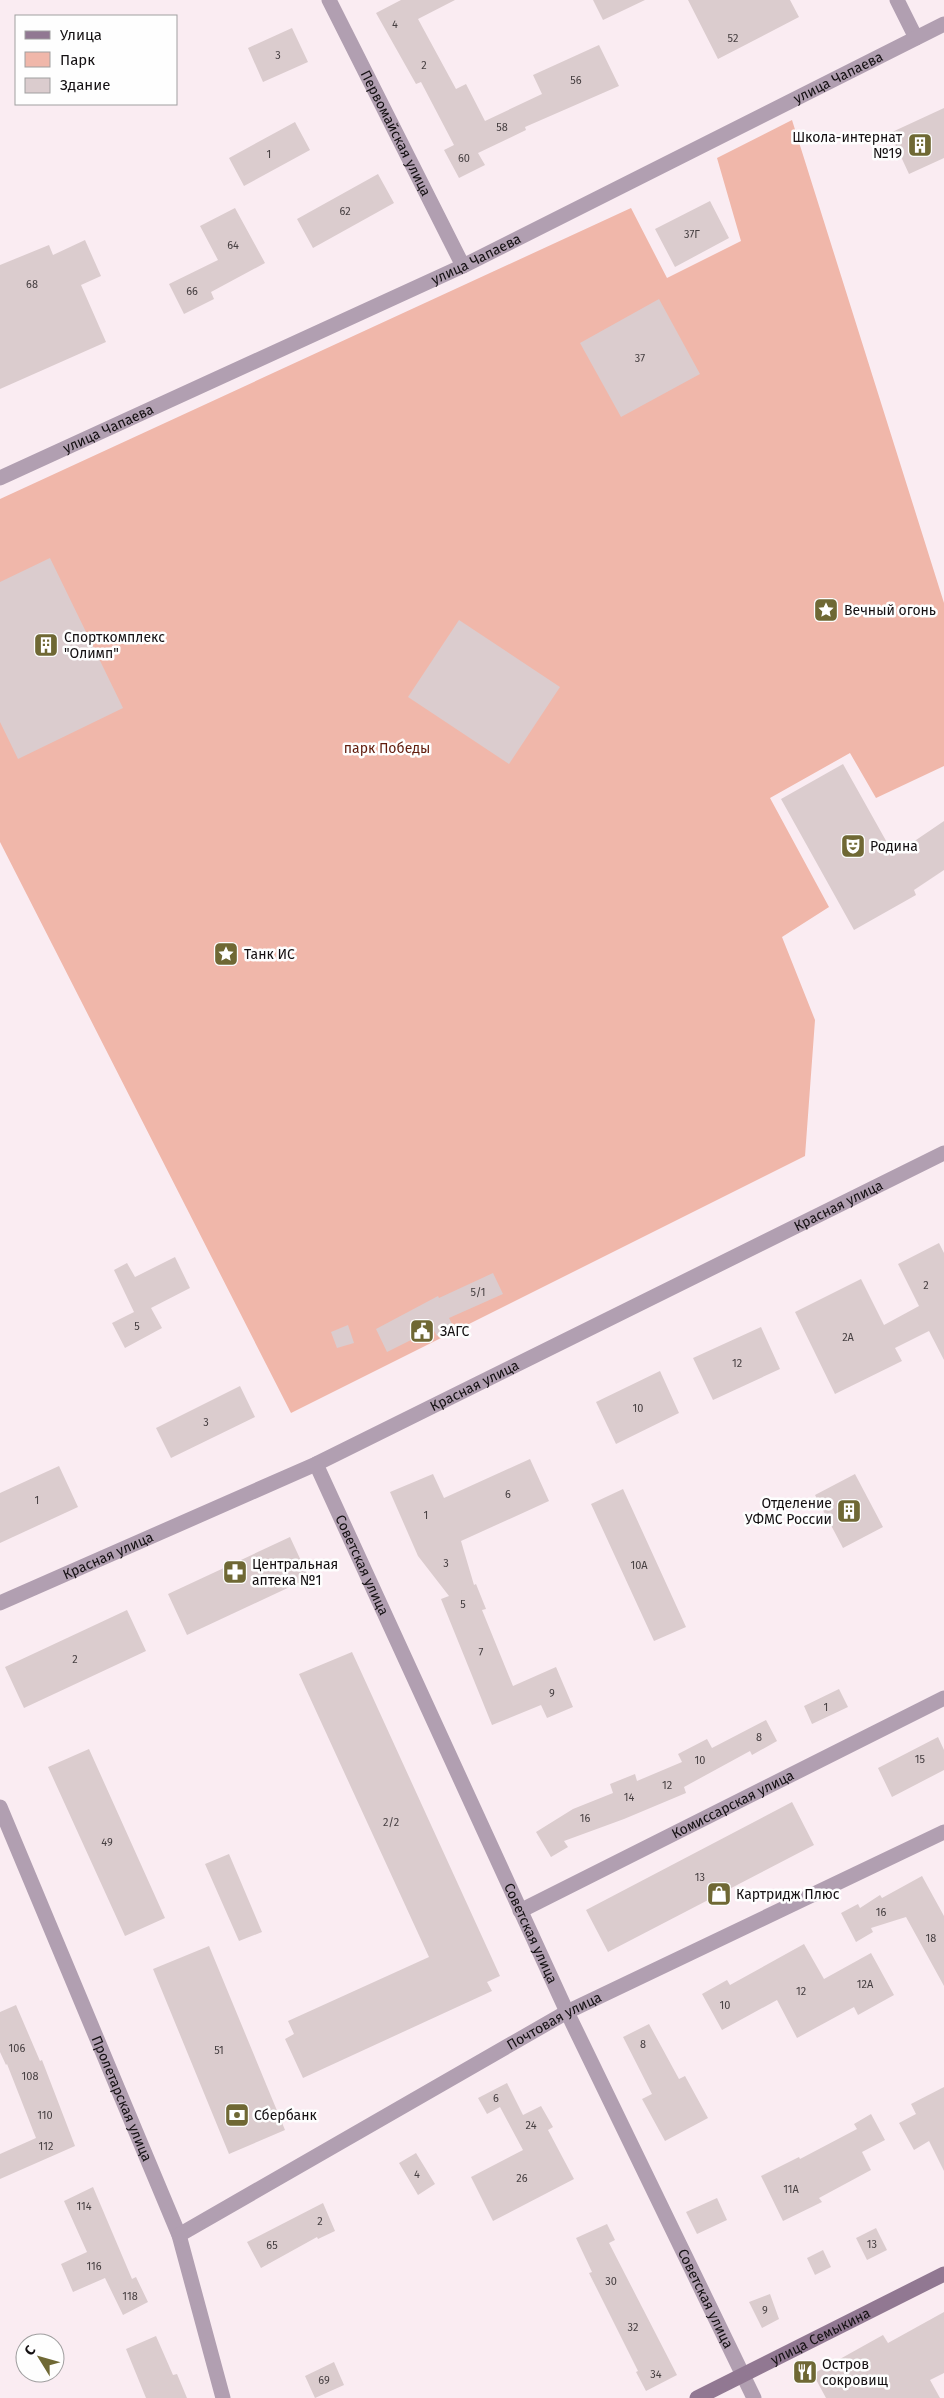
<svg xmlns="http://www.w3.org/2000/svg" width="944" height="2398" viewBox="0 0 944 2398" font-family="'Fira Sans',sans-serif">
<rect width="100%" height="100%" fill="#faecf2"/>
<path fill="#f0b7aa" d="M792,120L944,603V766L876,798L850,753L770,798L829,907L782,937L815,1020L805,1156L291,1413L0,842V499L631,208L667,278L741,241L717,158Z"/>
<path fill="#dbccce" d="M401,0H455L418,19L456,89L466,84L485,121L542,94L533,75L599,45L619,86L525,127L526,130L478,153L485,165L459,178L444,150L454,145L421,82L416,84L376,13Z
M593,0H645L603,20Z
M688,0H790L799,17L718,59Z
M292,28L308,62L263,82L248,48Z
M944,108V158L909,174L890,133Z
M295,122L310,150L244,186L229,158Z
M378,174L394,203L313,248L297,219Z
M710,201L729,238L675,267L655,229Z
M235,208L265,263L211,292L214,299L184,314L169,284L218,260L200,226Z
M85,240L101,276L81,285L106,342L0,389V265L49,245L53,255Z
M659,299L700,374L621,417L580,343Z
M50,558L123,708L18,759L0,722V582Z
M459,620L560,687L509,764L408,697Z
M843,764L894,855L944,821V870L914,890L916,895L854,930L781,799Z
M939,1243L944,1253V1360L929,1331L895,1348L902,1361L835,1394L795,1312L861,1279L884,1325L919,1306L898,1264Z
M175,1257L190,1288L151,1308L162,1328L125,1348L112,1323L134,1312L114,1270L127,1263L135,1277Z
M493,1273L503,1294L449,1318L454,1328L437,1336L433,1329L387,1352L376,1329L438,1296L439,1298Z
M348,1325L354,1343L337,1348L331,1332Z
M761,1327L780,1369L713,1400L693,1358Z
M660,1371L679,1413L616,1444L596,1402Z
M240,1386L255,1417L171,1458L156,1428Z
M530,1459L549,1501L461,1541L474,1585L476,1584L486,1609L482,1610L513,1686L556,1667L573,1707L547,1718L541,1705L492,1725L441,1599L449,1596L418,1556L390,1492L433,1474L444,1498Z
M59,1466L78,1507L0,1543V1493Z
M855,1474L883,1527L843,1548L815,1495Z
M623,1489L686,1627L654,1641L591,1504Z
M290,1537L309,1578L187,1635L168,1594Z
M127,1610L146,1651L24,1708L5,1667Z
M352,1652L500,1976L487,1982L492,1991L303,2078L285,2039L294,2034L288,2021L429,1957L299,1674Z
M839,1689L848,1707L812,1724L804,1706Z
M766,1720L777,1741L752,1755L750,1751L684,1787L686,1793L624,1819L564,1841L568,1847L551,1857L536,1832L573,1809L613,1793L610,1784L635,1774L637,1781L682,1762L678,1754L707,1739L712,1748Z
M938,1737L944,1750V1770L892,1797L878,1768Z
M89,1749L165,1918L125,1936L48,1767Z
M792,1802L814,1845L608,1952L586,1910Z
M229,1854L262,1932L239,1941L205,1864Z
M922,1876L944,1916V1986L906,1917L871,1928L873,1932L856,1942L841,1913L858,1904L860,1908L880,1895L882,1898Z
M804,1944L824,1979L871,1953L894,1995L858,2015L854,2007L797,2038L777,2000L722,2030L702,1994L727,1980L730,1985Z
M209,1946L285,2130L229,2154L153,1969Z
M16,2005L40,2061L42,2060L75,2146L0,2179V2154L36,2138L7,2064L6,2065L0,2052V2012Z
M649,2024L679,2079L685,2076L708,2118L665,2141L642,2099L652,2094L623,2037Z
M507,2083L523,2115L541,2106L553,2127L548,2130L574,2179L493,2221L471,2177L523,2150L500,2107L487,2114L478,2098Z
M944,2087V2171L929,2141L914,2150L899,2123L916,2114L911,2104Z
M871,2114L885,2140L862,2152L871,2170L819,2198L822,2202L783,2221L761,2176L799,2157L800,2159L857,2129L854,2124Z
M416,2153L435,2184L418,2195L399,2163Z
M93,2187L132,2279L136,2277L148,2302L123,2315L105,2278L73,2292L61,2264L87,2252L64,2201Z
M717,2198L727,2220L697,2234L686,2212Z
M323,2203L335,2231L318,2239L317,2237L261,2268L247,2242Z
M607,2224L615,2240L609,2243L677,2375L646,2391L636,2372L638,2371L589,2273L592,2272L576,2238Z
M876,2228L887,2250L867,2260L856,2238Z
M823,2250L831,2267L815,2275L807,2258Z
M770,2294L779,2319L762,2328L749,2302Z
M944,2312V2373L930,2380L940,2398H826L813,2374L883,2335L888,2343Z
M156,2336L173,2375L177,2374L187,2398H146L126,2349Z
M334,2362L344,2385L315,2398L305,2376Z"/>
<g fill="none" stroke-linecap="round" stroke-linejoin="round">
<g stroke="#b19fb1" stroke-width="15">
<path id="s1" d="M329,0L463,266"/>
<path d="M897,0L916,38"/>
<path id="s2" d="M0,478L463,266L944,24"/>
<path id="s3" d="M0,1807L179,2235L223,2398"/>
<path id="s4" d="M520,1911L944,1698"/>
<path id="s5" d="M179,2235L567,2012L944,1832"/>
</g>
<g stroke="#b19fb1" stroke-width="15">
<path id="s6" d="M316,1464L567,2012L754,2398"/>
<path id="s7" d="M0,1603L316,1464L944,1153"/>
</g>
<path stroke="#917892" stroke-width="15" id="s8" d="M697,2398L944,2274"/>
</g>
<defs>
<symbol id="building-square" viewBox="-11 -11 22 22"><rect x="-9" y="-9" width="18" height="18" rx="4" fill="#6f6834" stroke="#fefefe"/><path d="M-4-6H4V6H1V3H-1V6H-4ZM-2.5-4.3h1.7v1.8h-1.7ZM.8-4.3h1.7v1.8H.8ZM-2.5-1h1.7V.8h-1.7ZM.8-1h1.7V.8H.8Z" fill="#fff"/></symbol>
<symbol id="sight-square" viewBox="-11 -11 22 22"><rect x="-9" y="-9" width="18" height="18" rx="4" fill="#6f6834" stroke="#fefefe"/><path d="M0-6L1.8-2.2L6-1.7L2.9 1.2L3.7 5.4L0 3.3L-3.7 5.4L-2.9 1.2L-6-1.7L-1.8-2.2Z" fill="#fff"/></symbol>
<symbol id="theatre-square" viewBox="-11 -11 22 22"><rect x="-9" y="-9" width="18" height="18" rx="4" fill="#6f6834" stroke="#fefefe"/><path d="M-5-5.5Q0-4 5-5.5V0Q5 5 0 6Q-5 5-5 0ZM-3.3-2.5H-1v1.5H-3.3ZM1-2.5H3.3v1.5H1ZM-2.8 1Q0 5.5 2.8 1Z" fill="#fff"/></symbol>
<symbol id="civic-square" viewBox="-11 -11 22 22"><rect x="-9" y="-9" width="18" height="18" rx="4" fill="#6f6834" stroke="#fefefe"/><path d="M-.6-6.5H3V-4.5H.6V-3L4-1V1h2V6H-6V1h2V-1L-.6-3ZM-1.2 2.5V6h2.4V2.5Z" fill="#fff"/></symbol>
<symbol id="pharmacy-square" viewBox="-11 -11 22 22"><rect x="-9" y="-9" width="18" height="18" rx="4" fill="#6f6834" stroke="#fefefe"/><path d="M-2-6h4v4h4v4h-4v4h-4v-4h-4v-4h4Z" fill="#fff"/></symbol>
<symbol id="shop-square" viewBox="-11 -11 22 22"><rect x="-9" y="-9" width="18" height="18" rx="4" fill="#6f6834" stroke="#fefefe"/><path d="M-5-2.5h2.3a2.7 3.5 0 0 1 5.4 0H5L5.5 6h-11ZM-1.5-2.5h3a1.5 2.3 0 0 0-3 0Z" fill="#fff"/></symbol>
<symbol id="bank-square" viewBox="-11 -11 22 22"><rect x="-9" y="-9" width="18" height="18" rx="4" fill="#6f6834" stroke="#fefefe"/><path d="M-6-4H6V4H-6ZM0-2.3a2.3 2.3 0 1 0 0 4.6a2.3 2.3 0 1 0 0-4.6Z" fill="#fff"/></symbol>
<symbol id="restaurant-square" viewBox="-11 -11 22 22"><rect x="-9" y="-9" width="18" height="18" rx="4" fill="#6f6834" stroke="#fefefe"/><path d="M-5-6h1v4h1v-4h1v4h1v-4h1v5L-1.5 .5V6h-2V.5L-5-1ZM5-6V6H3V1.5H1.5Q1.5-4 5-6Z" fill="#fff"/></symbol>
</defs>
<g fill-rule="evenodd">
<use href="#building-square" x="906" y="131" width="28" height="28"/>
<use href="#sight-square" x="812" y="596" width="28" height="28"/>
<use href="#building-square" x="32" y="631" width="28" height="28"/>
<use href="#theatre-square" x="839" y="832" width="28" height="28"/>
<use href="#sight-square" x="212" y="940" width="28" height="28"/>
<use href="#civic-square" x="408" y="1317" width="28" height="28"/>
<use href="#building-square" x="835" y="1497" width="28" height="28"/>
<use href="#pharmacy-square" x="221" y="1558" width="28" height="28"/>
<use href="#shop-square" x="705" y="1880" width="28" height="28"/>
<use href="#bank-square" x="223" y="2101" width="28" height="28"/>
<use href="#restaurant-square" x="791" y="2358" width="28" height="28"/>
</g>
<g text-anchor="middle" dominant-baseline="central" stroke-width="5" stroke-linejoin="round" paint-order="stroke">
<g font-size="11" fill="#463f41">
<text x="395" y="24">4</text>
<text x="733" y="38">52</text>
<text x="278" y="55">3</text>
<text x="424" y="65">2</text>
<text x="576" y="80">56</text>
<text x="502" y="127">58</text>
<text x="269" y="154">1</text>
<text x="464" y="158">60</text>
<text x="345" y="211">62</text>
<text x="692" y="234">37Г</text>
<text x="233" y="245">64</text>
<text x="32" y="284">68</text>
<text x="192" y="291">66</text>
<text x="640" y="358">37</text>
<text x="926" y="1285">2</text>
<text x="478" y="1292">5/1</text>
<text x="137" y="1326">5</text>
<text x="848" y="1337">2А</text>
<text x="737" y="1363">12</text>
<text x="638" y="1408">10</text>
<text x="206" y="1422">3</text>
<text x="508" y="1494">6</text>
<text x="37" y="1500">1</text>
<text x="426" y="1515">1</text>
<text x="446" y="1563">3</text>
<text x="639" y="1565">10А</text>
<text x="463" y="1604">5</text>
<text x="481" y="1652">7</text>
<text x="75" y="1659">2</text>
<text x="552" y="1693">9</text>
<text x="826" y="1707">1</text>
<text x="759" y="1737">8</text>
<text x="920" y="1759">15</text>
<text x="700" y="1760">10</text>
<text x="667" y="1785">12</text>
<text x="629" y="1797">14</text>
<text x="585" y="1818">16</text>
<text x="391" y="1822">2/2</text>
<text x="107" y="1842">49</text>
<text x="700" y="1877">13</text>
<text x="881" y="1912">16</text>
<text x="931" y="1938">18</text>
<text x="865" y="1984">12А</text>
<text x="801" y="1991">12</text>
<text x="725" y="2005">10</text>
<text x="643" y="2044">8</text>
<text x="17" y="2048">106</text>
<text x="219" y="2050">51</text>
<text x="30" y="2076">108</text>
<text x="496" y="2098">6</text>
<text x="45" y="2115">110</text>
<text x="531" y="2125">24</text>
<text x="46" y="2146">112</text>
<text x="417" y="2174">4</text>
<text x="522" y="2178">26</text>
<text x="791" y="2189">11А</text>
<text x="84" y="2206">114</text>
<text x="320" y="2221">2</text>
<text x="872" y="2244">13</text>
<text x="272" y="2245">65</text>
<text x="94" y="2266">116</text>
<text x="611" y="2281">30</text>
<text x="130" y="2296">118</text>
<text x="765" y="2310">9</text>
<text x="633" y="2327">32</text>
<text x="656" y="2374">34</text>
<text x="324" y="2380">69</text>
</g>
<g font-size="14" fill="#141012" stroke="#fefefe">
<text stroke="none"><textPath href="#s2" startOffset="929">улица Чапаева</textPath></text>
<text stroke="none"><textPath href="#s1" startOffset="149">Первомайская улица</textPath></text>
<text stroke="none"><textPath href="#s2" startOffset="524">улица Чапаева</textPath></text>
<text stroke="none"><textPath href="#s2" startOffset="119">улица Чапаева</textPath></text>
<text stroke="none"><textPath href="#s7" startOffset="928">Красная улица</textPath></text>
<text stroke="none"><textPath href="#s7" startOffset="522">Красная улица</textPath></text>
<text stroke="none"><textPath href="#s7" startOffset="118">Красная улица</textPath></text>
<text stroke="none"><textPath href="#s6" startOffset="111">Советская улица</textPath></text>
<text stroke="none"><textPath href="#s4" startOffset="238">Комиссарская улица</textPath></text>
<text stroke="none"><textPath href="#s6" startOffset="516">Советская улица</textPath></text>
<text stroke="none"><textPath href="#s5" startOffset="432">Почтовая улица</textPath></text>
<text stroke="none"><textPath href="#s3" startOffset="316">Пролетарская улица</textPath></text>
<text stroke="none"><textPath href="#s6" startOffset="921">Советская улица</textPath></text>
<text stroke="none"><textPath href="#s8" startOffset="138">улица Семыкина</textPath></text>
</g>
<g font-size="14" fill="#141012" stroke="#fefefe" text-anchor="start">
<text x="902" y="137" text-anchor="end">Школа-интернат<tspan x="902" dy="16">№19</tspan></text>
<text x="844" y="610">Вечный огонь</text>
<text x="64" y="637">Спорткомплекс<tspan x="64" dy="16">"Олимп"</tspan></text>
<text x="870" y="846">Родина</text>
<text x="244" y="954">Танк ИС</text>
<text x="440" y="1331">ЗАГС</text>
<text x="832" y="1503" text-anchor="end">Отделение<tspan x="832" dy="16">УФМС России</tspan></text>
<text x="252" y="1564">Центральная<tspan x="252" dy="16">аптека №1</tspan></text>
<text x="736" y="1894">Картридж Плюс</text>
<text x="254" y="2115">Сбербанк</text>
<text x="822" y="2364">Остров<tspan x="822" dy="16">сокровищ</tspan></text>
</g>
<g font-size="14" fill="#611c0d" stroke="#fefefe">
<text x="387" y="748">парк Победы</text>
</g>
</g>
<rect x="15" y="15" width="162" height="90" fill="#fefefe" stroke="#a09fa0"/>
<rect x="25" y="31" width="25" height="8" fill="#917892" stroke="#a09fa0"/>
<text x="60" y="40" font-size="15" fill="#141012">Улица</text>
<rect x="25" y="52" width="25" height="15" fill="#f0b7aa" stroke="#a09fa0"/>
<text x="60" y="65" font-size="15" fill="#141012">Парк</text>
<rect x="25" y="78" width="25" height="15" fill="#dbccce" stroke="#a09fa0"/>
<text x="60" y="90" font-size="15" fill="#141012">Здание</text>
<g transform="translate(40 2358) rotate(307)"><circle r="24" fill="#fefefe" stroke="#a09fa0"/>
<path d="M0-4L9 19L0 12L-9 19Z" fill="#6f6834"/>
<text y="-8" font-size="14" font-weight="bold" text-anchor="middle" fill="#141012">С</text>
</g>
</svg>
